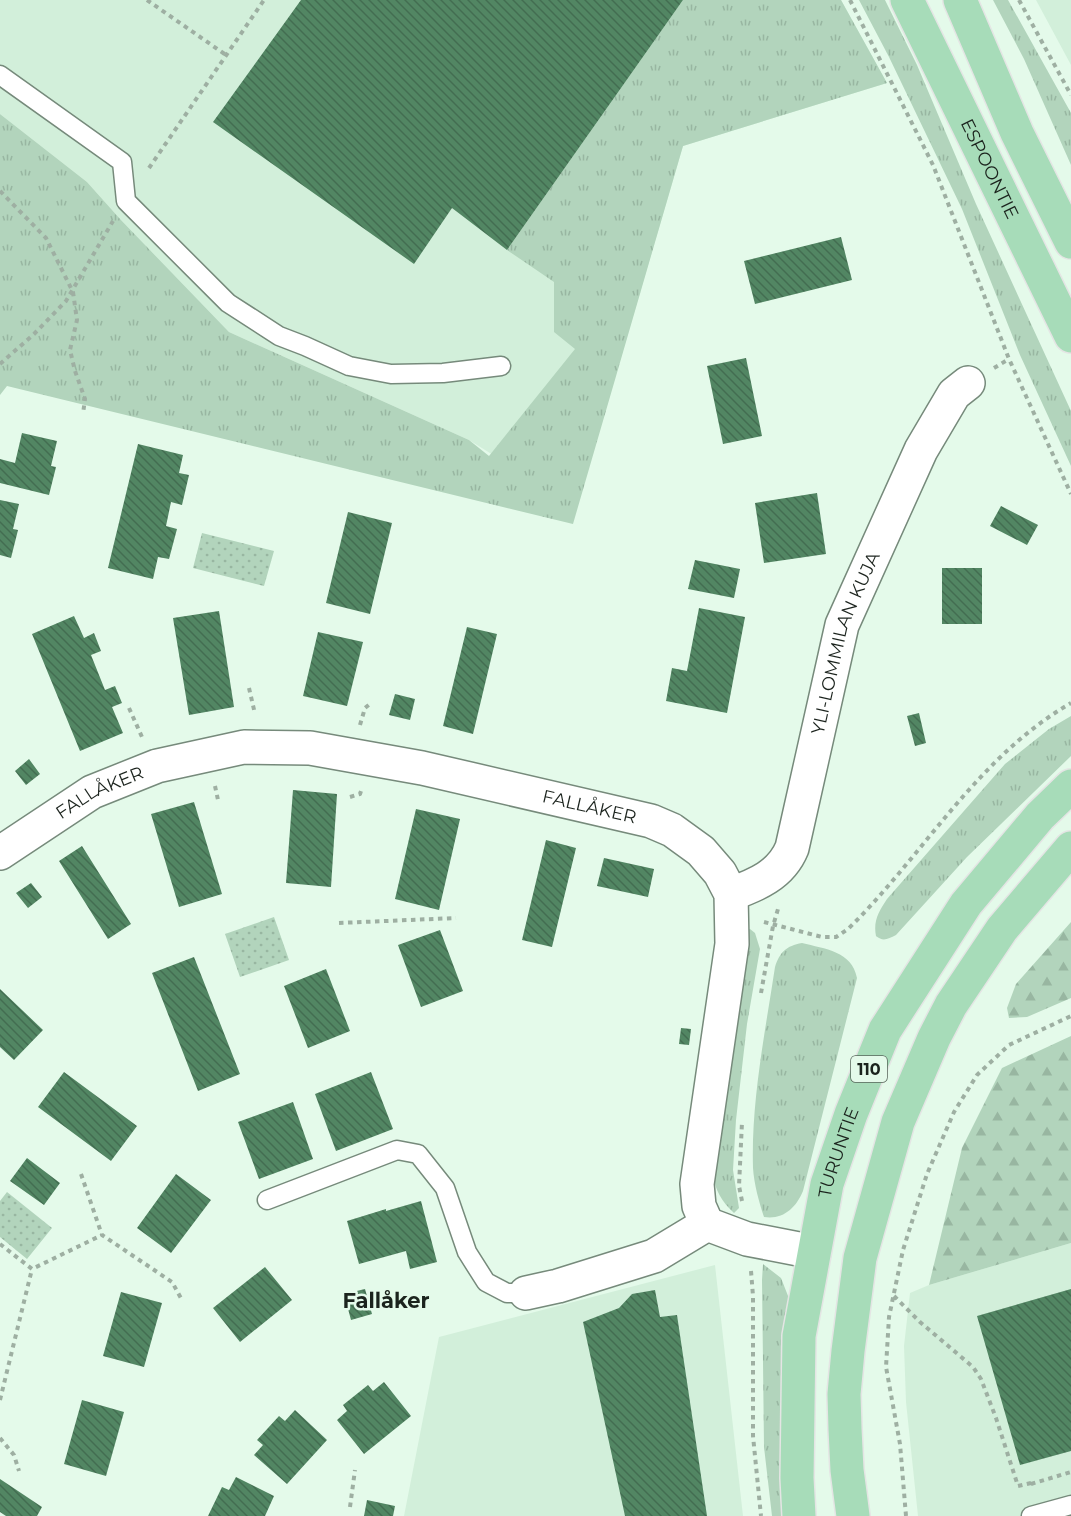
<svg xmlns="http://www.w3.org/2000/svg" width="1071" height="1516" viewBox="0 0 1071 1516" font-family="Montserrat,sans-serif">
<defs>
<pattern id="grass-tufts" width="24" height="20" patternUnits="userSpaceOnUse" patternTransform="scale(1.5)"><rect width="24" height="20" fill="#b2d4bc"/><path d="M3 7l-1-3M5 7V3M7 7l1-3M15 17l-1-3M17 17v-4M19 17l1-3" fill="none" stroke="#98b6a1"/></pattern>
<pattern id="forest-firs" width="22" height="20" patternUnits="userSpaceOnUse" patternTransform="scale(1.5)"><rect width="22" height="20" fill="#b2d4bc"/><path d="M5 1l3.5 6h-7zM16 11l3.5 6h-7z" fill="#98b6a1"/></pattern>
<pattern id="park-dots" width="8" height="8" patternUnits="userSpaceOnUse" patternTransform="scale(1.5)"><rect width="8" height="8" fill="#b2d4bc"/><path d="M2 2h.1M6 6h.1" fill="none" stroke="#98b6a1" stroke-width="1.8" stroke-linecap="round"/></pattern>
<pattern id="building-back-hatch" width="6" height="6" patternUnits="userSpaceOnUse" patternTransform="scale(1.5)"><rect width="6" height="6" fill="#528663"/><path d="M-1 5l2 2M0 0l6 6M5-1l2 2" fill="none" stroke="#436d51"/></pattern>
</defs>
<rect width="100%" height="100%" fill="#e4faea"/>
<path fill="#d2efda" d="M0,0H841L887,83L683,146L577,507L469,440L229,332L121,220L87,182L0,114Z
M1036,0H1071V65Z
M1071,1243V1516H918L906,1402L904,1346L910,1293L929,1285Z
M715,1265L743,1516H404L439,1337Z"/>
<path fill="url(#grass-tufts)" d="M683,0H841L887,83L683,146L573,524L7,386L0,395V114L87,182L121,220L229,332L469,440L489,456L575,349L554,332V282L507,250Z
M859,0H885L917,65L976,204L1071,411V466L1020,355L962,209L889,57Z
M993,0H1008L1071,113V165L1024,59Z
M1071,716V756L967,857L896,935C888,939 883,942 876,936C873,921 879,911 887,899L1005,764L1049,729Z
M750,929L755,933L760,949L747,1024L736,1120L733,1170L739,1208L734,1213C721,1201 716,1191 712,1173L747,930Z
M802,943C825,949 852,951 857,978L803,1191C796,1208 783,1220 764,1217C759,1202 754,1184 753,1168C751,1101 765,1033 775,967C780,952 786,946 802,943Z
M763,1264L781,1278L790,1301L781,1446L784,1516H772L764,1447L762,1280Z"/>
<path fill="url(#forest-firs)" d="M1071,922V998L1027,1017L1009,1018L1007,1008L1016,984Z
M1071,1036V1243L929,1285L962,1148L1002,1068Z"/>
<path fill="url(#park-dots)" d="M202,533L274,551L264,586L193,568Z
M274,917L289,960L240,977L225,934Z
M7,1192L52,1228L27,1259L0,1237V1201Z"/>
<path fill="url(#building-back-hatch)" d="M301,0H683L507,250L452,208L414,264L213,122Z
M841,237L852,280L755,304L744,261Z
M746,358L762,436L723,444L707,366Z
M22,433L57,441L51,466L56,467L49,495L0,483V459L15,463Z
M138,444L183,455L179,473L189,475L182,505L171,502L166,526L177,529L169,559L158,557L153,579L108,568Z
M817,493L826,554L764,563L755,503Z
M0,500L19,504L13,529L18,530L11,558L0,555Z
M1001,506L1038,525L1027,545L990,526Z
M348,512L392,523L370,614L326,603Z
M695,560L740,569L734,598L688,589Z
M942,568H982V624H942Z
M699,608L745,617L727,713L666,701L672,668L687,671Z
M219,611L234,707L189,715L173,618Z
M74,616L84,638L94,633L101,651L91,655L105,690L115,686L122,703L112,707L123,733L80,751L32,634Z
M467,627L497,634L473,734L443,726Z
M318,632L363,642L347,706L303,696Z
M395,694L415,699L410,720L389,715Z
M919,713L926,743L915,746L907,716Z
M29,759L40,774L26,785L15,771Z
M293,790L337,794L331,887L286,883Z
M194,802L222,894L179,907L151,814Z
M416,809L460,819L439,910L395,899Z
M546,840L576,848L552,947L522,940Z
M82,846L131,924L108,939L59,861Z
M604,858L654,869L648,897L597,886Z
M31,883L42,897L28,908L16,893Z
M440,930L463,991L421,1007L398,945Z
M194,957L240,1074L198,1091L152,973Z
M326,969L350,1031L308,1048L284,986Z
M0,989L43,1030L14,1060L0,1047Z
M681,1028L691,1029L689,1045L679,1044Z
M64,1072L137,1126L111,1161L38,1107Z
M371,1072L393,1129L336,1151L315,1094Z
M293,1102L313,1159L259,1179L238,1122Z
M27,1158L60,1183L44,1205L10,1181Z
M176,1174L211,1200L171,1253L137,1228Z
M421,1201L437,1262L410,1269L406,1251L359,1264L347,1221L386,1209V1211Z
M265,1267L292,1300L240,1342L213,1308Z
M365,1289L372,1314L351,1320L344,1294Z
M1071,1289V1451L1020,1465L977,1316Z
M655,1290L660,1317L677,1315L707,1516H625L583,1322L619,1308L632,1294Z
M121,1292L162,1303L144,1367L103,1356Z
M384,1382L411,1416L364,1454L337,1420L347,1411L343,1405L368,1385L373,1391Z
M82,1400L124,1412L106,1476L64,1464Z
M295,1410L327,1440L287,1484L254,1455L263,1445L257,1440L279,1416L285,1421Z
M236,1477L274,1496L265,1516H208L222,1487L229,1490Z
M0,1479L42,1507L37,1516H6L0,1512Z
M367,1500L395,1506L393,1516H364Z"/>
<g fill="none" stroke-linecap="round" stroke-linejoin="round">
<defs>
<path id="lane" d="M0,75L122,162L126,201L228,303L279,336L305,346L349,366L391,374L443,373L501,366
M267,1200L397,1150L418,1154L445,1188L467,1252L486,1282L507,1293H526
M1031,1516L1071,1505"/>
<g id="street">
<path id="s1" d="M0,853L92,792L157,766L244,747L310,748L422,768L651,821L672,830L701,851L720,873L731,894L732,944L697,1184L699,1206L707,1224L747,1239L814,1252"/>
<path id="s2" d="M731,894C756,885 781,875 792,848L842,625L921,450L954,394L968,383"/>
<path d="M526,1293L558,1286L654,1256L707,1224"/>
</g>
<g id="primary">
<path id="s3" d="M907,0L1071,336"/>
<path d="M960,0L1017,133L1071,242"/>
<path id="s4" d="M799,1516L797,1478L799,1336L827,1184L851,1114L885,1030L966,904L1040,816L1071,786"/>
<path d="M853,1516L847,1470L845,1429L844,1394L848,1351L860,1258L898,1122L934,1038L951,1005L1002,929L1071,848"/>
</g>
</defs>
<use href="#lane" stroke="#768a7b" stroke-width="21"/>
<use href="#street" stroke="#768a7b" stroke-width="36"/>
<use href="#primary" stroke="#e4e5e4" stroke-width="36"/>
<path stroke="#9eafa2" stroke-width="4" stroke-dasharray="4.5 4.5" stroke-linecap="butt" d="M147,0L226,55
M850,0L933,165L1009,359L1071,494
M1019,0L1071,95
M149,168L264,0
M0,191L46,238L73,292L77,320L70,350L75,371L85,399L83,414
M0,364L34,334L66,301L113,221
M994,368L1009,359
M249,688L255,714
M129,708L142,737
M360,725L365,708L371,703
M215,786L218,800
M350,797L360,794L361,791
M764,922L822,937H836L848,929C923,856 977,757 1071,703
M339,923L456,918
M761,993L773,926L778,909
M81,1174L102,1235L172,1282L182,1300
M742,1201L739,1186L742,1122
M0,1244L32,1269L102,1235
M751,1271L753,1296V1436L761,1516
M894,1296L920,1322L973,1367L981,1379L996,1418L1018,1486L1031,1483
M0,1400L32,1269
M0,1438L14,1455L19,1471
M1031,1484L1071,1472
M350,1507L355,1470
M906,1516L900,1444L886,1367L889,1317L903,1250L927,1174L954,1112L977,1075L1009,1045L1071,1016"/>
<use href="#lane" stroke="#fff" stroke-width="18"/>
<use href="#street" stroke="#fff" stroke-width="33"/>
<use href="#primary" stroke="#a7dcb9" stroke-width="33"/>
</g>
<g text-anchor="middle" dominant-baseline="central" stroke-width="5" stroke-linejoin="round" paint-order="stroke">
<rect fill="#e4faea" stroke="#57645a" stroke-width="1.5" x="851" y="1056" width="36" height="26" rx="4.5"/>
<g font-size="16" font-weight="bold" fill="#1b231d">
<text x="869" y="1069">110</text>
</g>
<g font-size="18" fill="#1b231d" stroke="#e4faea">
<text stroke="none"><textPath href="#s3" startOffset="188">ESPOONTIE</textPath></text>
<text stroke="none"><textPath href="#s2" startOffset="291">YLI-LOMMILAN KUJA</textPath></text>
<text stroke="none"><textPath href="#s1" startOffset="117">FALLÅKER</textPath></text>
<text stroke="none"><textPath href="#s1" startOffset="621">FALLÅKER</textPath></text>
<text stroke="none"><textPath href="#s4" startOffset="368">TURUNTIE</textPath></text>
</g>
<g font-size="21" font-weight="bold" fill="#1b231d" stroke="#e4faea">
<text x="386" y="1300">Fallåker</text>
</g>
</g>
</svg>
